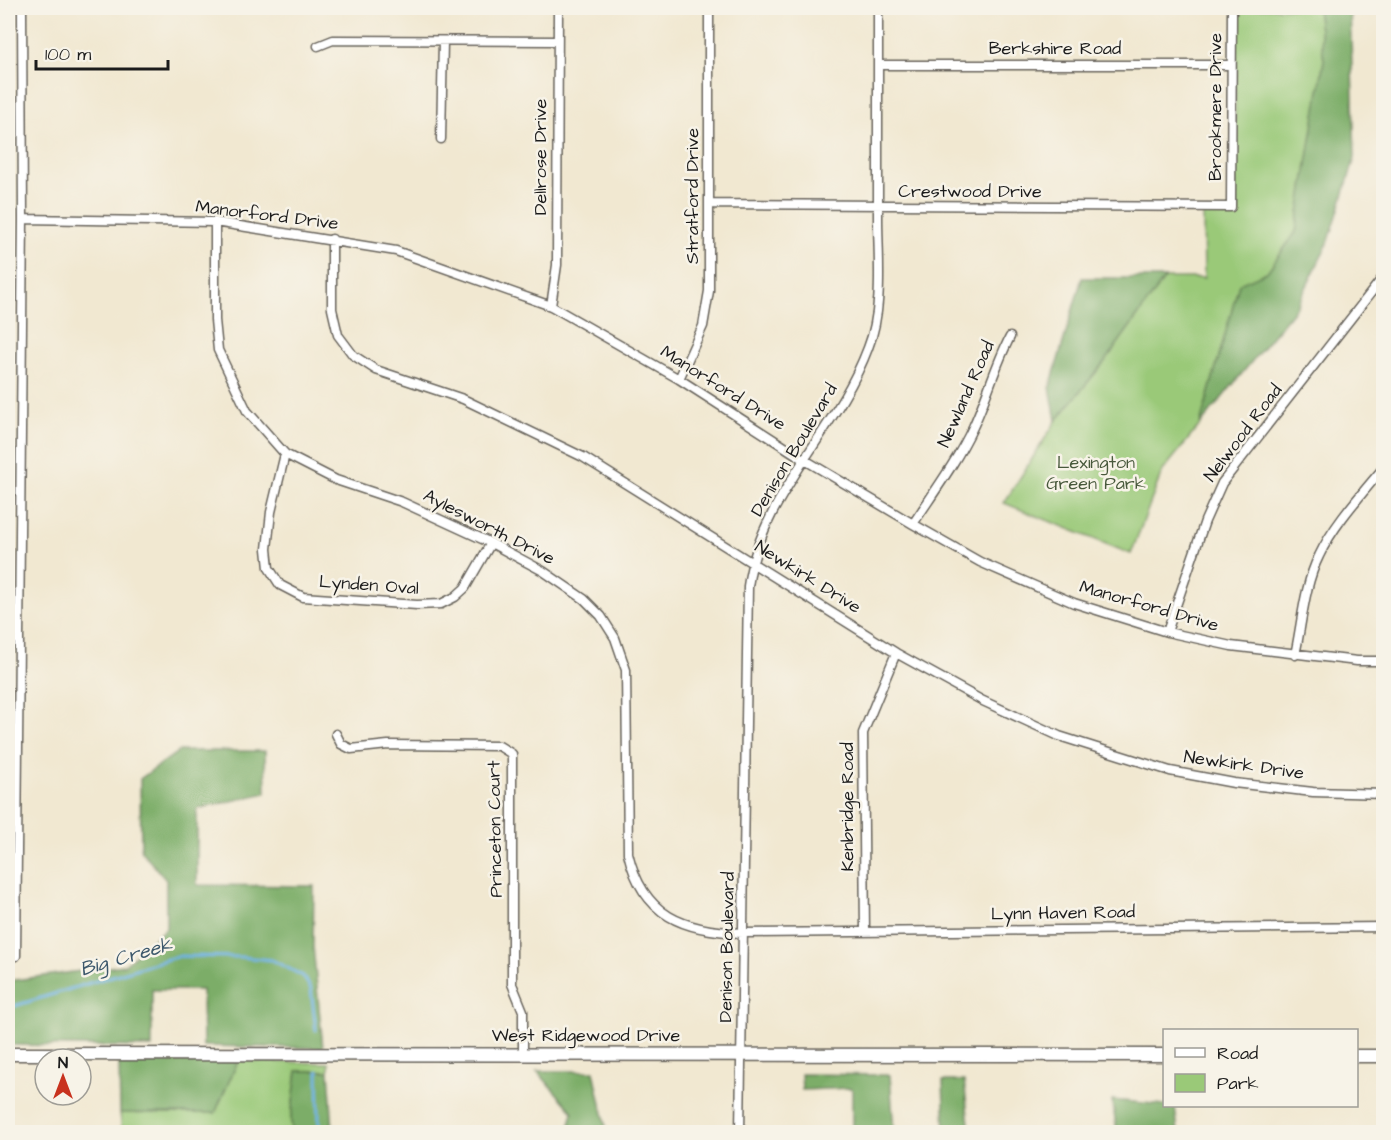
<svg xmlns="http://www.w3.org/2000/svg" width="1391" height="1140" viewBox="0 0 1391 1140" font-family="'Architects Daughter',sans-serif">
<rect width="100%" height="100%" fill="#f7f3e8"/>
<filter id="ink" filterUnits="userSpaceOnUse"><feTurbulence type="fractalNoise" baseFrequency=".0167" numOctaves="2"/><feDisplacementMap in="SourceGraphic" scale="12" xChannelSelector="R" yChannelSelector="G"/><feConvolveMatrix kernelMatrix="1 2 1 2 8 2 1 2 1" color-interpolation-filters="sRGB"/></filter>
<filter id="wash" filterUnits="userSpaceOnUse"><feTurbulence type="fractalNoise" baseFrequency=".008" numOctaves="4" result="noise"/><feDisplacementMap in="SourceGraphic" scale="24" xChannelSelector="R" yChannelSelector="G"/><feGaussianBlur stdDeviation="1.35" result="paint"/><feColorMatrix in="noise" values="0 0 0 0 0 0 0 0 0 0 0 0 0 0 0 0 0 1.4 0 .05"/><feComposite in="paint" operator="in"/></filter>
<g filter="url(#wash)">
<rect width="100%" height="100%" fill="#f1e8d1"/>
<path fill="#9ac978" stroke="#5b724a" stroke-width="1.5" d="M1236,8H1317L1324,60L1296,232L1267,272L1239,285L1200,425L1162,472L1131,554L1004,503L1056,421L1106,360L1165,278H1204L1203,212H1225L1234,206Z
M238,1061L329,1063V1071H297L291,1118L292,1132H122L120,1113H215Z"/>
<path fill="#7bad68" stroke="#4c6442" stroke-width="1.5" d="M1317,8H1350L1355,158L1329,241L1297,306L1200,425L1239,284L1267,272L1296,232L1324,60Z
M1082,278H1165L1106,360L1056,421L1050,387Z
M179,751H265L266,793L197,809V885L314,886L313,946L323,1048L203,1046L202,990H152V1047L8,1045V981L124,965L166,928V880L141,851L140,779Z
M238,1061L215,1113H120L119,1063Z
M297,1071H329L333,1130L338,1132H292L291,1118Z
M537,1071H594L607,1132H568L573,1112Z
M801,1074L890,1075L894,1132H852V1088L802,1090Z
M943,1081H964L970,1132H945Z
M1112,1100L1175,1106L1178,1132H1117Z"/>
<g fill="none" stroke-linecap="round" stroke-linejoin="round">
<path stroke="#6eb2e4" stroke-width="3" d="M8,1008L178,956L241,957L272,960L303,976L311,989L316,1030
M318,1071L319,1126L324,1132"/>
</g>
</g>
<g filter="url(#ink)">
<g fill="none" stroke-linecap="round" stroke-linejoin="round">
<defs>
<path id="street" d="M318,46L333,40L557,41
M878,65H1231
M441,139L443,41
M709,204L1231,207L1232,8
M23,219L215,222L396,251L551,306L679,379L805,460L913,524L980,562L1074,603L1167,632L1231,646L1357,661H1384
M215,222V320L218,350L247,411L285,454L336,480L402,502L491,543L543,571L584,599L601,616L615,638L626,670L628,853C643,917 684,931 743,933L1384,927
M332,239V309L338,335L353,355L376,370L463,399L583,457L896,653L983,701L1059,736L1170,771L1234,783L1313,792L1384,794
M551,306L557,265L558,8
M679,379L703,326L709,291V8
M285,454L271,512L267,549L269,568L280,585L303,597L417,605L441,604L455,597L465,588L491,543
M913,524C934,492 957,461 973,427C987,397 995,366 1010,337
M1167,632L1205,521L1222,483L1384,276
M1295,655C1302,623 1304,586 1319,556C1334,524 1361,495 1384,467
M336,734L341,744L351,749L388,745L499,746L512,754V984L523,1011V1053
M865,932L863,733L896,653
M16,956L23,219L22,8
M740,1132L748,586C760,497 837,431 868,348C884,308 878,259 878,217C878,147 878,77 878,8"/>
<path id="secondary" d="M8,1054L1164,1055
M1356,1056H1384"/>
</defs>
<use href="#street" stroke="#67635b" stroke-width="11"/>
<use href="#secondary" stroke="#67635b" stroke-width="15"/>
<use href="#street" stroke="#fff" stroke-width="8"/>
<use href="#secondary" stroke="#fff" stroke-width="12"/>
</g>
</g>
<g text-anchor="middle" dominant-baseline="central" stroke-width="5" stroke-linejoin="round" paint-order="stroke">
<g font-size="18" fill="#1c1c1c" stroke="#f7f3e8">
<text x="1055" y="48">Berkshire Road</text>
<text transform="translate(1215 107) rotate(-90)">Brookmere Drive</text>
<text transform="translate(540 157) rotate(-90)">Dellrose Drive</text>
<text x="970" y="191">Crestwood Drive</text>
<text transform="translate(692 196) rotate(-90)">Stratford Drive</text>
<text transform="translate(267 215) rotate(7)">Manorford Drive</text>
<text transform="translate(723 388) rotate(32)">Manorford Drive</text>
<text transform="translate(966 394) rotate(-66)">Newland Road</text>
<text transform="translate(1243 433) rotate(-53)">Nelwood Road</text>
<text transform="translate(794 450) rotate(-59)">Denison Boulevard</text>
<text transform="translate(489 527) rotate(27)">Aylesworth Drive</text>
<text transform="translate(808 577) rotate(32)">Newkirk Drive</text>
<text transform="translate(369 585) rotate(4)">Lynden Oval</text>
<text transform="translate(1149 606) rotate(16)">Manorford Drive</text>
<text transform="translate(1244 765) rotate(8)">Newkirk Drive</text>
<text transform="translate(847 807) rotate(-90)">Kenbridge Road</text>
<text transform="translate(495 829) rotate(-91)">Princeton Court</text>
<text transform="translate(1063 913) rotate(-1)">Lynn Haven Road</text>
<text transform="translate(727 947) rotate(-89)">Denison Boulevard</text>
<text x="586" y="1035">West Ridgewood Drive</text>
</g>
<g font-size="18" fill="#48593c" stroke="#f7f3e8">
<text x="1096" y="462">Lexington<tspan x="1096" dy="21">Green Park</tspan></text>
</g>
<g font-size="20" font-style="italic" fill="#3d586c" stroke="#f7f3e8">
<text transform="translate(126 957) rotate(-16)">Big Creek</text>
</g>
</g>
<rect width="1391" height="1140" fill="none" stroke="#f7f3e8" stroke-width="30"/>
<rect x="1163" y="1029" width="195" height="78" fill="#f7f3e8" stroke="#9f9d96" stroke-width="1.5"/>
<rect x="1175" y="1048" width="30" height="9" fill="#ffffff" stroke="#9f9d96" stroke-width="1.5"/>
<text x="1217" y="1059" font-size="18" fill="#1c1c1c">Road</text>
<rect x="1175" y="1074" width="30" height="18" fill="#9ac978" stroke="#9f9d96" stroke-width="1.5"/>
<text x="1217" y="1089" font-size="18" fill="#1c1c1c">Park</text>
<g transform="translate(63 1077)"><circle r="28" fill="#f7f3e8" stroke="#9f9d96" stroke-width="1.5"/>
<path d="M0-4.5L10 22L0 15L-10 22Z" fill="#c8321e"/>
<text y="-9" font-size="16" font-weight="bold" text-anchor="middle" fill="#1c1c1c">N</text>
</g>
<path d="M36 60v9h132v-9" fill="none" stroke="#1c1c1c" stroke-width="3"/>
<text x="45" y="60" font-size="18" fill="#1c1c1c" stroke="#f7f3e8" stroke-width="4.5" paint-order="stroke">100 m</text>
</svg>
